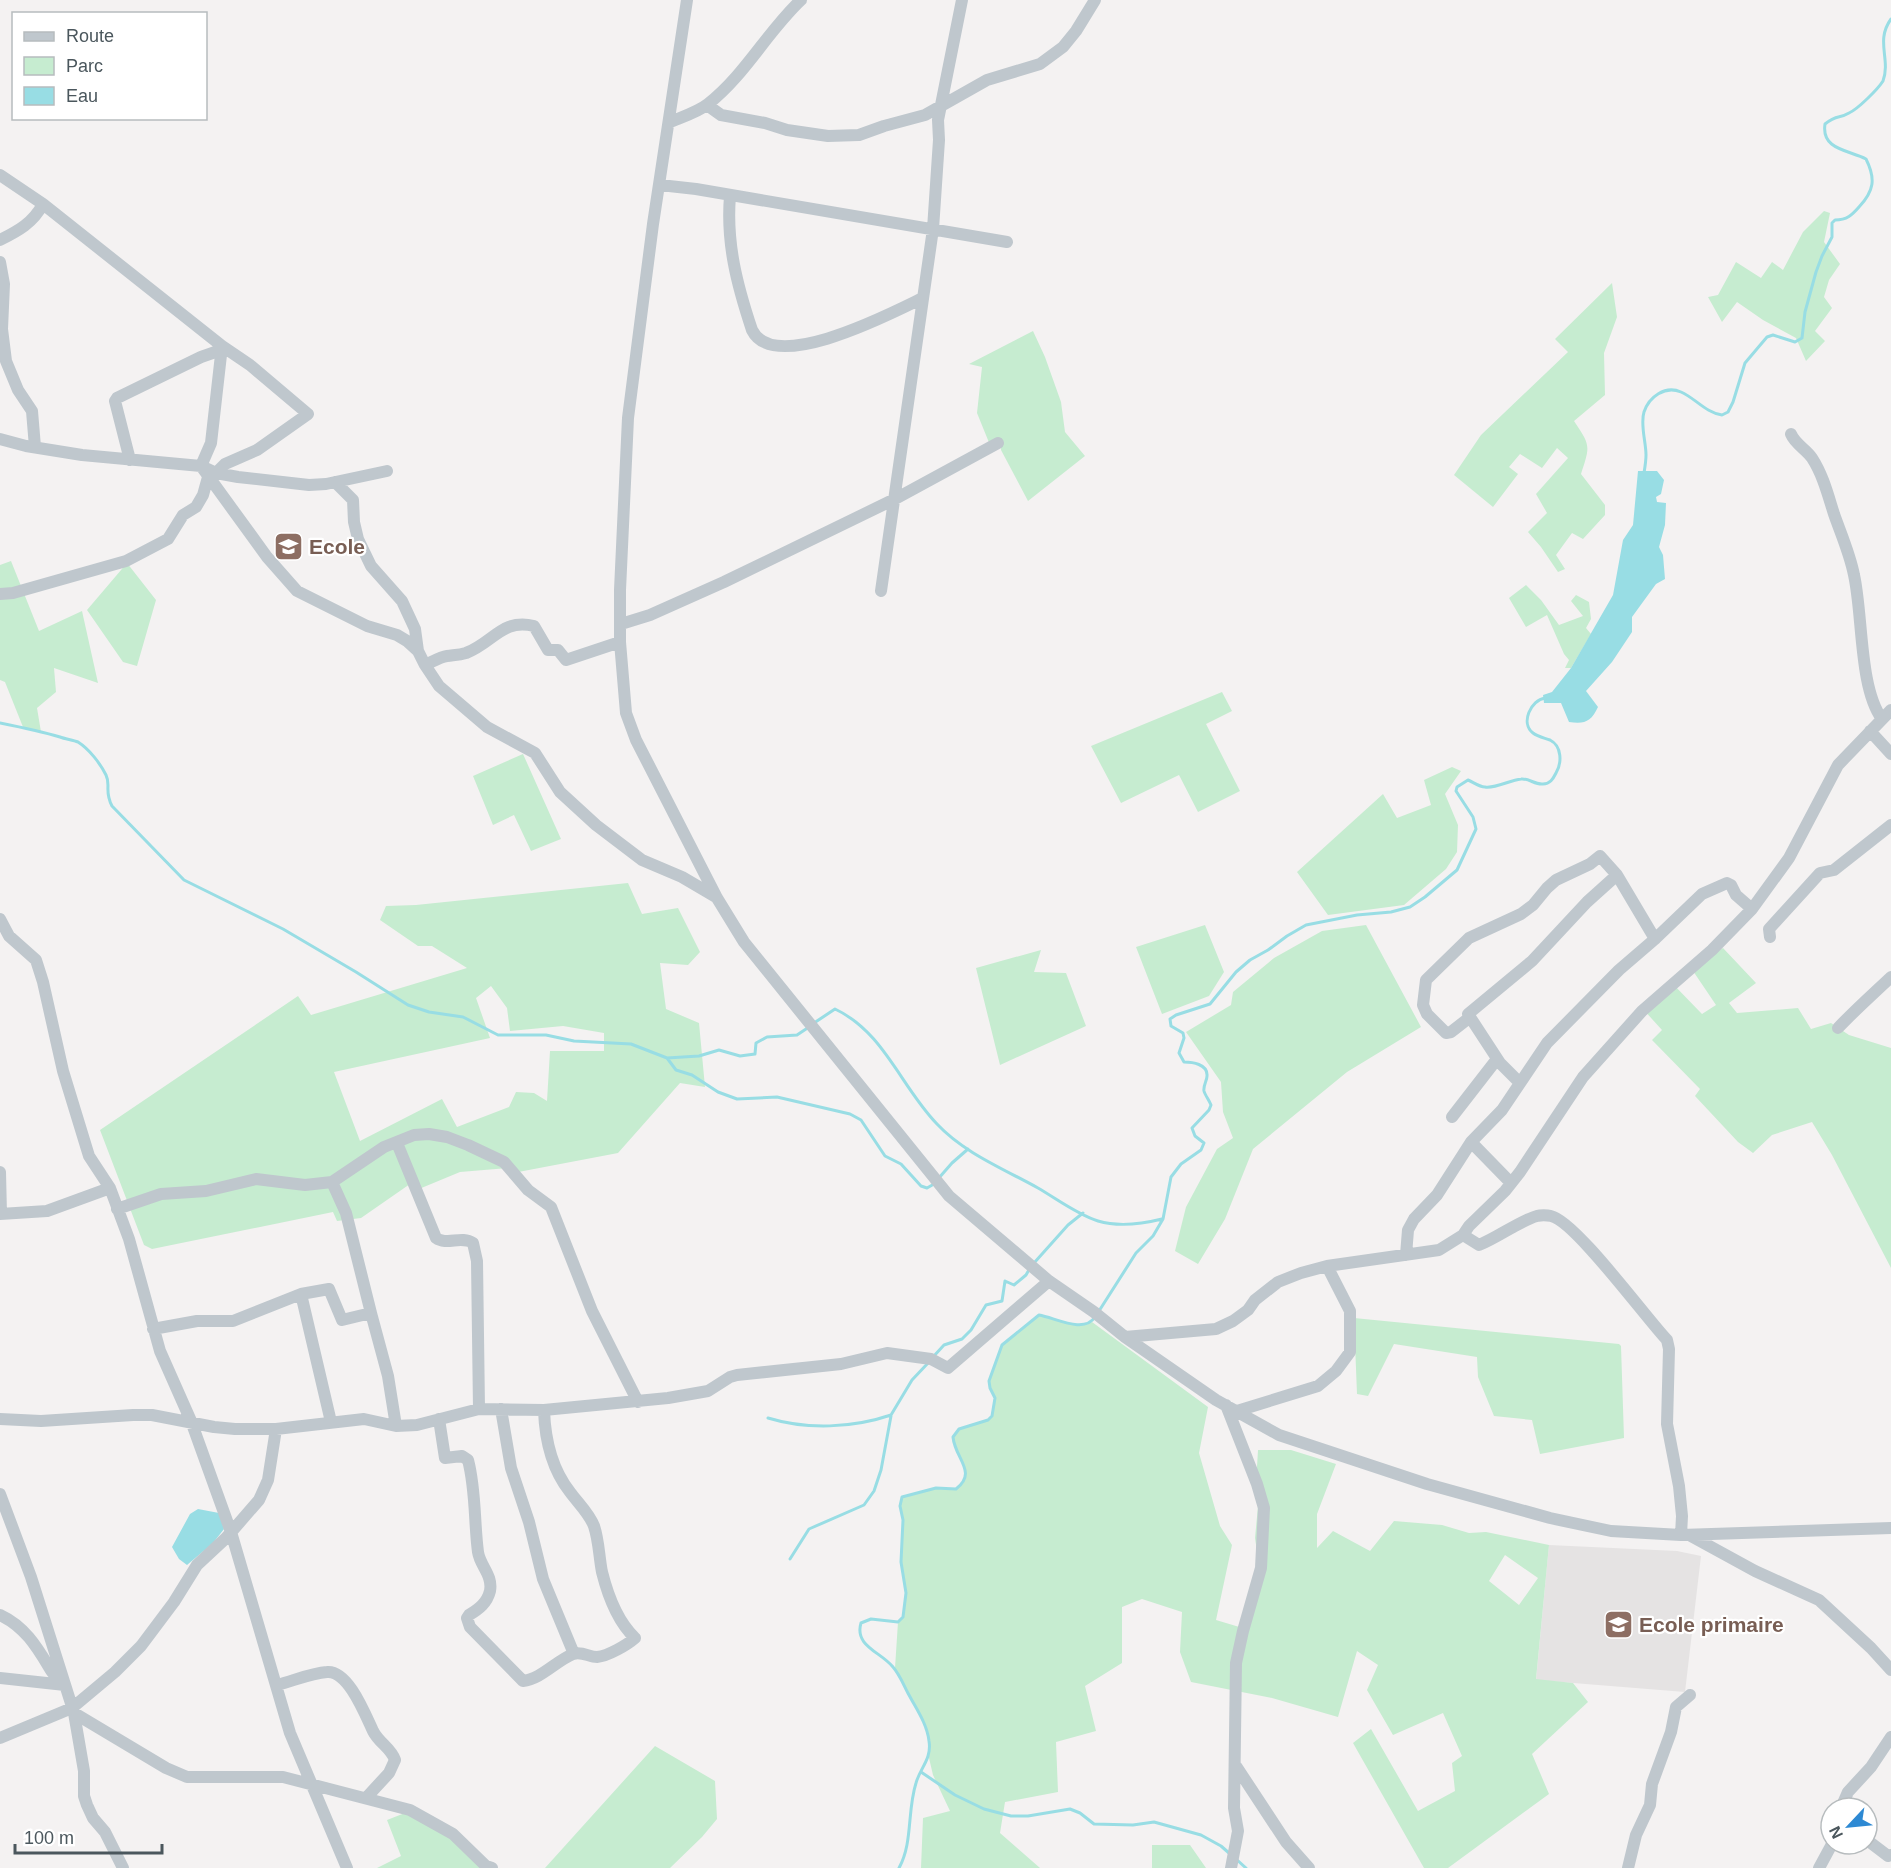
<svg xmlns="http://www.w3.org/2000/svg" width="1891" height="1868" viewBox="0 0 1891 1868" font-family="Arial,sans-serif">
<rect width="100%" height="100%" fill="#f4f2f2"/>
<path fill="#e5e3e3" d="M1549,1545L1677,1551L1701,1556L1685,1692L1536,1680Z"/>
<path fill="#c6ecd0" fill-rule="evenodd" d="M1824,211L1830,213L1824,242L1840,264L1829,280L1824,297L1832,308L1815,331L1825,341L1806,361L1796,338L1763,320L1737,302L1722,322L1708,297L1718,295L1736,262L1761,278L1772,262L1783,270L1803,232Z
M1612,283L1617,317L1604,353L1605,395L1574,421C1591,446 1590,446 1581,474L1605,505V515L1583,539L1572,533L1556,555L1565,569L1558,572L1541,547L1528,532L1547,513L1536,494L1568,458L1557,448L1542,468L1520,454L1509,467L1518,474L1493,507L1454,475L1481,435L1568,352L1555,339Z
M1033,331L1045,357L1061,402L1065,432L1085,456L1028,501L1001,450V440L990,445L977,413L982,367L969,364Z
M11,561L39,631L82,611L98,683L54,668L56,692L37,708L41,732L23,727L5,682L0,680V565Z
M127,563L156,600L137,666L123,662L87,610Z
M1526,585L1541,600L1559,625L1583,616L1571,601L1576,595L1589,602L1591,619L1586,628L1591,634L1571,668H1565L1569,660L1564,654L1547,615L1526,627L1509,598Z
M1222,692L1232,711L1206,724L1240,791L1198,812L1179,775L1121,803L1091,746Z
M523,754L561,839L531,851L514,815L493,825L473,776Z
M1452,767L1461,771L1445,794L1458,825L1457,852L1446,869L1404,905L1328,915L1297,872L1383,794L1397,818L1431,805L1424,780Z
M628,883L642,914L678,908L700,952L688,965L660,963L666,1009L699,1023L705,1087L680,1083L618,1153L513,1173L508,1168L460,1172L419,1189L410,1184L361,1218L337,1221L333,1212L152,1249L144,1245L100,1130L298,996L311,1015L467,968L432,946H418L380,920L386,906L416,905ZM491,986L507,1008L510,1031L563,1026L604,1033V1051H550L547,1101L534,1093L516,1092L509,1107L457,1127L442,1099L360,1141L334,1072L490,1038L476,998Z
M1205,925L1224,972L1209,996L1162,1014L1136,947Z
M1366,925L1421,1027L1347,1072L1253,1149L1225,1219L1198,1264L1175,1251L1186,1207L1217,1149L1233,1138L1223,1112L1221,1082L1186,1032L1231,1005L1233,992L1274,958L1322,931Z
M1723,948L1756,983L1729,1003L1737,1013L1798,1008L1811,1029L1831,1023L1849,1035L1891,1048V1268L1832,1155L1812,1122L1772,1135L1753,1153L1738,1142L1695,1096L1700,1089L1652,1040L1662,1030L1642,1008L1671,982L1702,1014L1716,1005L1691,968Z
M1041,950L1034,972L1066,973L1086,1026L1000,1065L976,968Z
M1039,1315C1055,1318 1077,1330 1092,1322L1208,1407L1199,1453L1220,1526L1232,1545L1216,1620L1246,1629L1259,1565L1255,1538L1258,1506L1256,1484L1258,1450H1291L1336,1464L1317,1514V1548L1333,1531L1370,1551L1394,1521L1442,1525L1469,1533L1486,1532L1549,1545L1536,1679L1573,1683L1588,1702L1532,1754L1549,1794L1448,1868H1424L1353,1743L1371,1729L1418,1811L1455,1791L1452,1763L1462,1756L1443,1713L1393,1735L1367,1690L1378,1665L1357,1651L1338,1717L1272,1698L1191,1682L1180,1652L1182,1612L1142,1599L1122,1607V1663L1085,1686L1096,1731L1056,1742L1058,1792L1005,1802L1000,1833L1040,1868H921L923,1818L950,1811L933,1775L929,1758L930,1743L926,1726L895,1668L898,1622L903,1617L906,1593L901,1562L903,1520L900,1506L902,1497L936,1488L956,1489C983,1468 946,1456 955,1433L959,1429L988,1420L992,1416L995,1399L990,1388L989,1381L1002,1345ZM1505,1555L1538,1578L1519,1605L1489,1581Z
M1354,1318L1619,1344L1621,1346L1624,1438L1540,1454L1532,1420L1494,1416L1478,1377L1477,1357L1394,1344L1368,1396L1357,1394Z
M655,1746L715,1781L717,1819L702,1837L670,1868H545Z
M410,1811L451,1834L484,1868H377L401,1856L387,1820Z
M1152,1845H1190L1206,1868H1152Z"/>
<path fill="#98dde4" d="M1638,471H1657L1664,480L1661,494L1656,497L1657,502L1666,503L1665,525L1659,547L1663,555L1665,579L1656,584L1632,617V632L1612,662L1586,691L1598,707C1591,722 1585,724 1569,722L1561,703H1544L1543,695L1552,692L1571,668L1613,595L1623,540L1633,525Z
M198,1509L219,1513L224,1529L213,1543L187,1565L179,1559L172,1547L190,1514Z"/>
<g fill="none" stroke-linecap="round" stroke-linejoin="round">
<path stroke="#98dde4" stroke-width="3" d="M1644,473C1645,467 1646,461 1646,455C1646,442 1640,424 1644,412C1649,397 1665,385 1681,392C1695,398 1706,413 1722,415L1728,412L1733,402L1745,363L1767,337L1773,335L1795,342L1802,338L1805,312L1816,272L1822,256L1832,237V223L1835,220C1847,220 1852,215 1859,207C1874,191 1876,179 1866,159C1849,150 1821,150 1825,124C1837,114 1839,119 1849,113C1858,109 1878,89 1883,81C1891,59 1875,41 1891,19
M0,723C20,727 40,731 60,737C65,739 73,740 78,742C89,749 100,763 106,775C111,785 104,791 112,806L184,880L283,929L356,972L408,1005L429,1012L463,1017L498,1035H546L574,1041L631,1044L667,1058L699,1056L719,1050L740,1056L755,1054L756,1043L767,1037L797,1035L809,1027
M814,1023L835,1009C884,1032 901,1087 937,1124C964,1153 1004,1169 1038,1188C1057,1199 1078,1215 1098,1221C1118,1227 1142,1224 1162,1219
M667,1058L676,1070L692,1075L718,1092L737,1099L777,1097L850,1114L861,1120L885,1156L901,1164L921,1186L927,1188L934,1184
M938,1179L952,1163L968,1149
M1034,1263L1068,1225L1083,1213
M1099,1311L1136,1253L1153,1236L1163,1219L1171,1177L1181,1164L1201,1150L1204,1143L1195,1136L1192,1128L1209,1110L1211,1105C1209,1100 1205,1095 1204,1091C1203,1085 1207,1081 1207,1076C1208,1064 1192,1062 1184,1062L1179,1053L1184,1038L1183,1033L1171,1026L1170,1019L1176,1015L1210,1004L1236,972L1250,960L1268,950L1287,936L1306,925L1357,915L1391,912L1410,907L1425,897L1457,870L1476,829L1473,817L1456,791L1457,787L1468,780C1473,782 1479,787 1485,787C1495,789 1510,780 1521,779C1529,778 1535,785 1543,784C1550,784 1553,779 1556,773C1562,763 1562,746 1550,740C1545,738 1538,737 1533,733C1520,723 1531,700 1545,698
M933,1357L944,1345L962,1339L971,1330L986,1305L1002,1301L1005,1281L1014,1285L1026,1275L1030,1268
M768,1418C807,1430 853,1428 891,1415L912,1380L929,1362
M790,1559L809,1529L864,1505L874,1491L881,1470L891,1416
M921,1772L955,1795L984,1809L1011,1816H1028L1070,1809L1080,1813L1094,1824L1133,1825L1154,1822L1201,1835L1221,1846L1229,1853
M1236,1859L1246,1868
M899,1868C913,1843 907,1811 916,1783C920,1768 932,1759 929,1741C927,1724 917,1710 909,1695C904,1686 900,1675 893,1667C881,1652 854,1646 861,1623L871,1619L898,1622L903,1617L906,1593L901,1562L903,1520L900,1506L902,1497L936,1488L956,1489C978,1472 955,1459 953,1437L959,1429L988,1420L992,1416L995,1398L990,1388L989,1381L1002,1345L1039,1315C1056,1318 1084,1334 1095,1317"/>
<path stroke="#bfc7cd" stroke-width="12" d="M687,0L653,224L628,418L620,590V642L626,713L636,740L717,898L744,942L949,1196L1049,1281L1094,1312L1125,1337L1216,1400L1279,1435L1427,1484L1550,1518L1611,1531L1681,1535L1891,1528
M707,105L721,115L765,123L787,130L828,136L859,135L884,126L925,115L987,80L1040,64L1063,47L1076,31L1095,0
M670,122C682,117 698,112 708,104C745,75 767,32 801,0
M0,175L43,204L222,346L211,443L201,466L216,473L238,477L309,485L326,484L387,471
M660,185L696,189L1007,242
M730,196C726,243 737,285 752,330C774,375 892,313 923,298
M0,240C18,231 33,223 43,204
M0,262L4,284L2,329L6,361L18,390L32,411L35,447
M1791,434C1795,444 1806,449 1812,458C1823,475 1828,495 1834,514C1841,534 1850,554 1854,575C1863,615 1859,688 1882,719
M0,439L26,446L82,455L201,466L267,557L297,591L367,626L397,635L407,641L418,651L425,665L439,686L487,727L535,753L560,792L596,825L642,860L682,877L716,897
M130,460L115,401L117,398L201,357L221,350
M216,473L225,464L257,450L308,414L250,365L222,346
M335,482L353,500L354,522L358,539L371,566L402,601L415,629L418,651
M881,591L933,229L939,140L938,120L962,0
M0,594L13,593L126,561L168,539L183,515L196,507L203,495L208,477
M621,624L650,615L724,582L895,499L998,443
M425,665C432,662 440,657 447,656C454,655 459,655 466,653C493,643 502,618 534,626L548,650H558L566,660L620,642
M1870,731L1891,754
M0,919L9,936L36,960L43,982L63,1071L89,1156L110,1188L129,1239L160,1351L191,1421L231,1532L290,1733L347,1868
M1770,937L1769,929L1820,873L1834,870L1891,825
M1469,1018L1451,1032L1446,1033L1427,1014L1423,1005L1426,980L1469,938L1521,914L1533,905L1547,888L1556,880L1590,864L1600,856L1617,875L1655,939
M1838,1028C1855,1010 1873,994 1891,977
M1519,1082L1500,1063L1468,1014L1532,961L1587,902L1617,875
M1452,1117L1497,1059
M1471,1142L1511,1183
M397,1143L436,1238C447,1246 461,1235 473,1243L477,1261L479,1409
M0,1172L1,1214
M332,1182L346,1213L371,1313
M117,1209L161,1194L206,1191L256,1179L305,1185L332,1182L384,1147L414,1135L429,1134L447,1137L468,1145L504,1162L528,1190L551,1207L592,1311L638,1402
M0,1214L47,1211L110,1188
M1463,1235L1479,1245C1497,1238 1521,1220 1537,1216C1540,1215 1547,1215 1551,1216C1575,1221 1646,1318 1667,1340L1669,1349L1667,1424L1679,1486L1682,1516L1681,1535
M1406,1255L1408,1230L1414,1219L1437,1195L1471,1142L1502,1110L1547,1043L1619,970L1655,939L1702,894L1727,883L1731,885L1736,895L1752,909
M301,1294L331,1422
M153,1329L197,1321H233L301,1294L329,1289L342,1320L371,1313L388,1376L396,1426
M1125,1337L1216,1329L1233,1321L1248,1310L1255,1300L1278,1282L1301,1273L1327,1266L1439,1250L1463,1235L1469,1226L1505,1191L1520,1172L1583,1077L1642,1011L1712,950L1752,909L1789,858L1838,765L1891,710
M1226,1405L1257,1484L1264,1508L1261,1568L1243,1631L1236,1663L1234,1808L1238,1831L1231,1868
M501,1409L511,1468L529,1522L543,1579L574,1654
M1237,1411L1318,1386L1336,1371L1350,1352V1311L1327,1266
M0,1419L41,1421L133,1415H152L214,1427L235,1429H276L364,1419L396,1426L417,1425L479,1409L544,1410L668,1398L708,1391L730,1377L737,1375L841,1364L887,1353L931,1359L948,1368L1049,1281
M439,1419L445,1458L462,1456L468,1460C476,1490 474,1522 478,1552C480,1566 493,1575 490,1591C487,1603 479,1609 469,1615L467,1618L470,1627L523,1681C541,1679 556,1661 573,1654C582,1651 589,1657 597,1657C608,1656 627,1645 635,1638C617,1621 608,1596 602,1572C599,1557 599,1541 594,1526C589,1513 578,1503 570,1492C551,1468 545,1440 544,1410
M0,1494L31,1577L74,1713L84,1771V1796L87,1805L93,1818L105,1832L123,1868
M1691,1536L1755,1571L1819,1600L1871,1648L1891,1670
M0,1615C26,1627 38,1649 52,1672L56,1676L61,1675
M0,1678L65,1685
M277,1685C293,1681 311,1673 327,1672C348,1670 365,1714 373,1731C379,1743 391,1748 395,1760L389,1773L366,1798
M74,1713L166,1768L187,1777H283L410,1810L453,1834L486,1866L492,1868
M0,1738L72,1708L115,1672L141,1646L174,1602L197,1565L226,1538L259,1500L268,1480L276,1429
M1236,1766L1286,1842L1309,1868
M1841,1808L1848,1792L1871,1767L1891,1737
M1867,1840L1888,1856L1891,1855
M1628,1868L1636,1835L1650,1805L1652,1784L1671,1732L1676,1707L1690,1695
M1819,1868L1832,1844"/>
</g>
<defs>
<symbol id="school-square" viewBox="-11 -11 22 22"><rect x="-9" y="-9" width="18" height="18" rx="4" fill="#8d6e63" stroke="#fff"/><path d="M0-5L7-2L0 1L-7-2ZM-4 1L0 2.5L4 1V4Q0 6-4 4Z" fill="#fff"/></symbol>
</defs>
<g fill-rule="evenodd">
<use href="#school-square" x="272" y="530" width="33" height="33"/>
<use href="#school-square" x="1602" y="1608" width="33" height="33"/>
</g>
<g text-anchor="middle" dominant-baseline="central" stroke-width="4.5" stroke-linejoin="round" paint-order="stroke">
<g font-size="21" font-weight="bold" fill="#785e54" stroke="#fff" text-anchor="start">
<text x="309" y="546">Ecole</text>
<text x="1639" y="1624">Ecole primaire</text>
</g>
</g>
<rect x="12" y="12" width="195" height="108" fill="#ffffff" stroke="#b7bcbe" stroke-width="1.5"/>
<rect x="24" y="32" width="30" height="9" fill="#bfc7cd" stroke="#b7bcbe" stroke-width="1.5"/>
<text x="66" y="42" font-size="18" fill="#4b575d">Route</text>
<rect x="24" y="57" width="30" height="18" fill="#c6ecd0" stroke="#b7bcbe" stroke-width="1.5"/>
<text x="66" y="72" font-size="18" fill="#4b575d">Parc</text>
<rect x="24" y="87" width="30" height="18" fill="#98dde4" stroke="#b7bcbe" stroke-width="1.5"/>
<text x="66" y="102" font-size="18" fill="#4b575d">Eau</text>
<g transform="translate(1849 1826) rotate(244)"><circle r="28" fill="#ffffff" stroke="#b7bcbe" stroke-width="1.5"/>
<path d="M0-4.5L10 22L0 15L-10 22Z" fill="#2d89d3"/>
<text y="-9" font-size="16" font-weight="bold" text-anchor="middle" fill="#4b575d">N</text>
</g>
<path d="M15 1844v9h147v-9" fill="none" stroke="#4b575d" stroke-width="3"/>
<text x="24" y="1844" font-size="18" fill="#4b575d" stroke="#ffffff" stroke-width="4.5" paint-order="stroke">100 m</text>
</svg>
